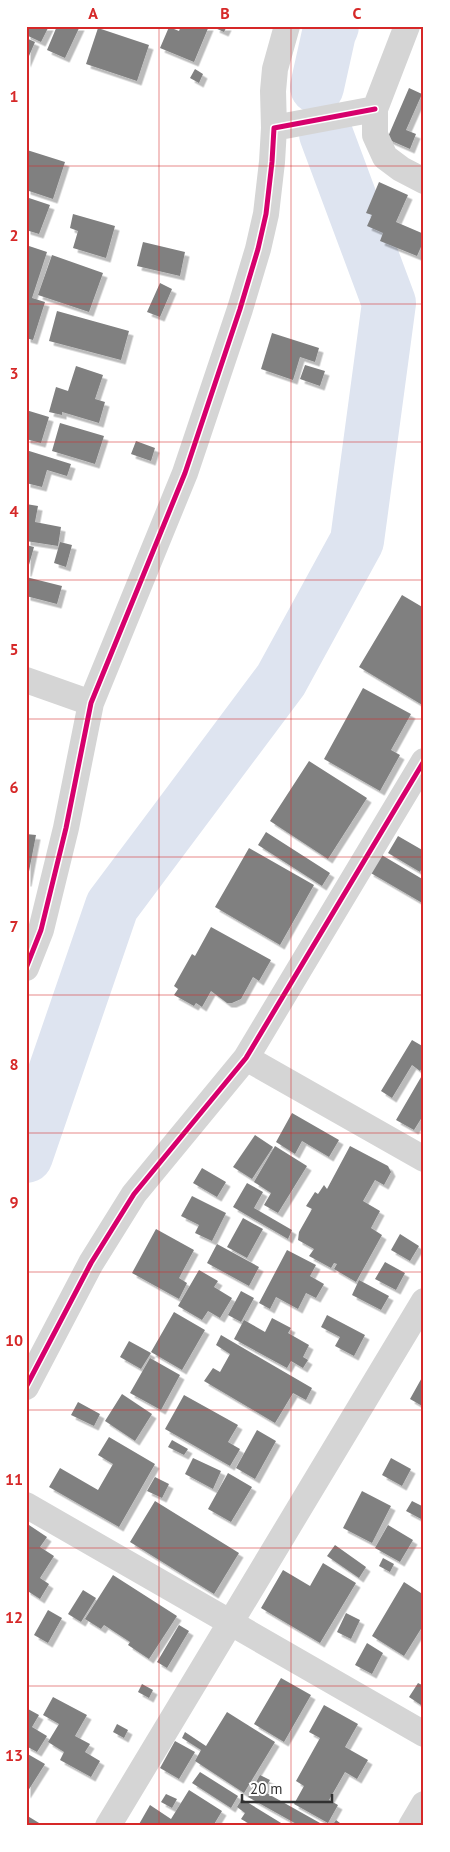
<svg xmlns="http://www.w3.org/2000/svg" width="450" height="1852" viewBox="0 0 450 1852" font-family="'PT Sans',sans-serif">
<defs>
<filter id="shadow"><feDropShadow dx="4.5" dy="4.5" stdDeviation="0" flood-color="#0004"/></filter>
</defs>
<rect width="100%" height="100%" fill="#fff"/>
<g fill="none" stroke-linecap="round" stroke-linejoin="round">
<path stroke="#dee4f0" stroke-width="54" d="M317,87L329,33L332,26
M26,1156L112,906L281,680L357,541L389,303L326,134"/>
</g>
<path fill="#808080" filter="url(#shadow)" d="M33,26H49L41,42L26,35V27L32,29Z
M57,26H80L65,58L47,50Z
M181,26H209L194,62L160,48L169,27L179,31Z
M216,26H227L224,32L215,28Z
M98,28L149,45L137,81L86,64Z
M26,38L35,42L26,63Z
M195,69L203,74L199,83L190,78Z
M409,88L422,94L406,130L416,134L410,149L387,139Z
M27,150L65,162L53,199L26,190Z
M379,182L408,195L396,222L424,234V240L417,256L380,241L383,233L367,226L372,215L366,213Z
M26,197L50,205L39,234L26,230Z
M73,214L115,226L106,258L73,248L78,231L70,228Z
M143,242L185,252L180,276L137,266Z
M26,245L47,252L32,298L45,302L33,340L26,338Z
M52,255L103,273L89,312L38,295Z
M160,283L172,289L160,317L147,312Z
M57,311L129,331L121,360L49,341Z
M272,333L319,348L315,362L300,357L293,380L261,369Z
M305,365L325,371L320,386L300,379Z
M76,366L103,375L95,399L105,402L99,423L62,412V415L49,412L56,387L68,391Z
M26,410L49,417L41,443L26,439Z
M60,423L104,436L95,464L52,451Z
M136,441L155,448L151,461L131,454Z
M26,450L71,464L67,476L47,470L42,487L26,483Z
M26,504L38,506L35,522L61,527L58,546L26,541Z
M60,542L72,545L66,567L54,563Z
M26,545L34,547L27,572H26Z
M26,577L62,586L57,604L26,596Z
M402,595L424,608V706L359,667Z
M363,688L411,714L391,750L400,755L380,791L324,759Z
M309,761L367,798L328,859L270,821Z
M266,832L330,873L322,886L258,845Z
M26,834L36,835L27,882H26Z
M398,836L424,851V864L420,872L388,853Z
M249,848L314,885L280,945L215,907Z
M380,854L424,880V904L369,872Z
M211,927L271,960L259,981L253,977L241,999L232,1003H227L211,991L202,1007L196,1003L194,1006L174,995L178,989L174,986L192,954L195,956Z
M412,1040L424,1047V1065L420,1071L412,1065L392,1098L381,1091Z
M424,1072V1114L414,1130L396,1120Z
M292,1113L339,1140L329,1157L302,1141L295,1154L276,1142Z
M255,1135L273,1147L252,1179L233,1167Z
M275,1146L307,1166L278,1213L264,1205L271,1193L254,1182Z
M350,1146L388,1166L391,1172L384,1185L375,1180L363,1201L380,1211L371,1228L382,1235L356,1282L334,1269L337,1264L334,1263L331,1268L309,1256L314,1249L298,1240L299,1232L312,1209L306,1206L315,1192L318,1194L324,1185L327,1189Z
M202,1168L226,1182L217,1197L193,1183Z
M247,1183L263,1192L254,1208L292,1230L288,1239L233,1207Z
M192,1196L226,1213L212,1241L195,1233L199,1225L181,1216Z
M243,1218L263,1229L247,1258L227,1247Z
M156,1229L194,1250L179,1278L187,1283L179,1299L132,1273Z
M400,1234L419,1246L410,1261L391,1250Z
M217,1244L259,1267L249,1286L207,1263Z
M287,1250L316,1265L310,1276L324,1284L316,1298L306,1293L298,1309L276,1297L270,1309L259,1303Z
M385,1262L405,1273L396,1290L375,1279Z
M199,1270L218,1281L214,1287L232,1298L220,1318L208,1311L202,1320L178,1306Z
M359,1280L389,1296L381,1310L352,1295Z
M241,1291L254,1298L241,1322L228,1315Z
M174,1312L205,1330L182,1370L151,1352Z
M327,1315L365,1335L354,1356L335,1346L340,1337L321,1327Z
M272,1318L291,1328L288,1333L309,1345L303,1357L308,1360L303,1368L291,1361L287,1368L234,1339L244,1320L265,1332Z
M221,1335L312,1388L306,1400L293,1393L275,1423L204,1381L213,1368L220,1372L230,1354L216,1345Z
M129,1341L151,1353L141,1369L120,1357Z
M150,1358L180,1375L161,1410L130,1393Z
M424,1374V1407L410,1399Z
M122,1394L152,1414L135,1441L105,1421Z
M184,1395L238,1425L228,1442L240,1449L230,1466L165,1429Z
M78,1402L100,1414L94,1426L71,1415Z
M257,1430L276,1441L255,1479L236,1468Z
M109,1437L155,1464L119,1527L49,1487L60,1468L98,1490L113,1464L98,1455Z
M172,1440L188,1449L184,1455L168,1447Z
M193,1458L221,1471L213,1489L185,1474Z
M391,1458L411,1469L402,1486L382,1475Z
M228,1473L252,1487L231,1522L208,1509Z
M155,1477L169,1484L162,1498L147,1491Z
M362,1491L391,1506L372,1543L343,1528Z
M155,1501L239,1553L214,1594L130,1542Z
M412,1501L424,1507L423,1520L406,1511Z
M26,1523L47,1537L40,1547L54,1556L40,1578L49,1584L40,1599L26,1590Z
M388,1525L413,1540L400,1562L375,1548Z
M335,1545L366,1567L359,1578L327,1556Z
M383,1558L394,1564L390,1572L379,1566Z
M323,1563L356,1583L320,1643L261,1608L283,1570L310,1586Z
M113,1575L177,1616L149,1659L128,1645L130,1642L104,1625L101,1629L85,1619Z
M404,1582L424,1595V1624L404,1656L372,1636Z
M83,1590L96,1598L81,1622L68,1614Z
M48,1610L62,1618L48,1643L34,1635Z
M346,1613L360,1620L351,1639L337,1632Z
M179,1625L189,1631L167,1668L157,1662Z
M367,1643L383,1653L372,1674L355,1665Z
M281,1678L311,1695L284,1742L254,1724Z
M418,1683L424,1686V1707L409,1697Z
M142,1684L153,1690L149,1698L138,1692Z
M53,1697L87,1715L75,1736L90,1744L85,1752L100,1761L91,1777L60,1760L64,1752L48,1742L59,1724L43,1715Z
M324,1705L358,1724L345,1747L368,1760L357,1779L345,1772L329,1800L338,1805L328,1823L294,1804L304,1786L296,1781L320,1738L309,1732Z
M28,1709L39,1715L32,1727L47,1736L37,1752L26,1746V1712Z
M227,1712L275,1742L244,1793L195,1761L201,1750L182,1738L185,1732L206,1746Z
M117,1724L128,1730L124,1738L113,1732Z
M175,1741L195,1752L179,1779L160,1768Z
M26,1753L45,1764L26,1794Z
M200,1772L238,1796L231,1808L192,1783Z
M260,1775L270,1780L263,1791L320,1823L319,1826H300L248,1797Z
M189,1790L222,1811L213,1826H138L150,1805L171,1819Z
M166,1794L177,1799L172,1808L161,1802Z
M242,1799L286,1826H253L241,1819L245,1813L237,1807Z
M26,1815L44,1826H26Z
M336,1820L344,1826H332Z"/>
<g fill="none" stroke-linecap="round" stroke-linejoin="round">
<path stroke="#d5d5d5" stroke-width="26" d="M407,26L375,109V135L385,157L401,169L424,181
M274,128L273,91L275,69L287,26
M26,680L91,703
M26,968L41,930L66,828L91,703L185,473L240,309L258,249L266,214L272,162L274,128L375,109
M246,1058L424,1159
M26,1387L91,1263L134,1194L246,1058L424,761
M26,1505L424,1734
M108,1826L424,1301
M411,1826L424,1804"/>
<defs>
<path id="cycleway" d="M26,968L41,930L66,828L91,703L185,473L240,309L258,249L266,214L272,162L274,128L375,109
M26,1387L91,1263L134,1194L246,1058L424,761"/>
</defs>
<use href="#cycleway" stroke="#fff" stroke-width="8"/>
<use href="#cycleway" stroke="#d6006c" stroke-width="5"/>
</g>
<path fill="none" stroke="#d62828" stroke-width="1" stroke-opacity="0.55" d="M159,26V1826M291,26V1826M26,166H424M26,304H424M26,442H424M26,580H424M26,719H424M26,857H424M26,995H424M26,1133H424M26,1272H424M26,1410H424M26,1548H424M26,1686H424"/>
<rect width="450" height="1852" fill="none" stroke="#ffffff" stroke-width="55"/>
<path d="M242 1794v8h90v-8" fill="none" stroke="#313131" stroke-width="2.5"/>
<text x="250" y="1794" font-size="15" fill="#313131" stroke="#ffffff" stroke-width="4" paint-order="stroke">20 m</text>
<rect x="28" y="28" width="394" height="1796" fill="none" stroke="#d62828" stroke-width="2"/>
<g font-size="16" text-anchor="middle" font-weight="bold" fill="#d62828">
<text x="93" y="19">A</text>
<text x="225" y="19">B</text>
<text x="357" y="19">C</text>
<text x="14" y="102">1</text>
<text x="14" y="241">2</text>
<text x="14" y="379">3</text>
<text x="14" y="517">4</text>
<text x="14" y="655">5</text>
<text x="14" y="793">6</text>
<text x="14" y="932">7</text>
<text x="14" y="1070">8</text>
<text x="14" y="1208">9</text>
<text x="14" y="1346">10</text>
<text x="14" y="1485">11</text>
<text x="14" y="1623">12</text>
<text x="14" y="1761">13</text>
</g>
</svg>
